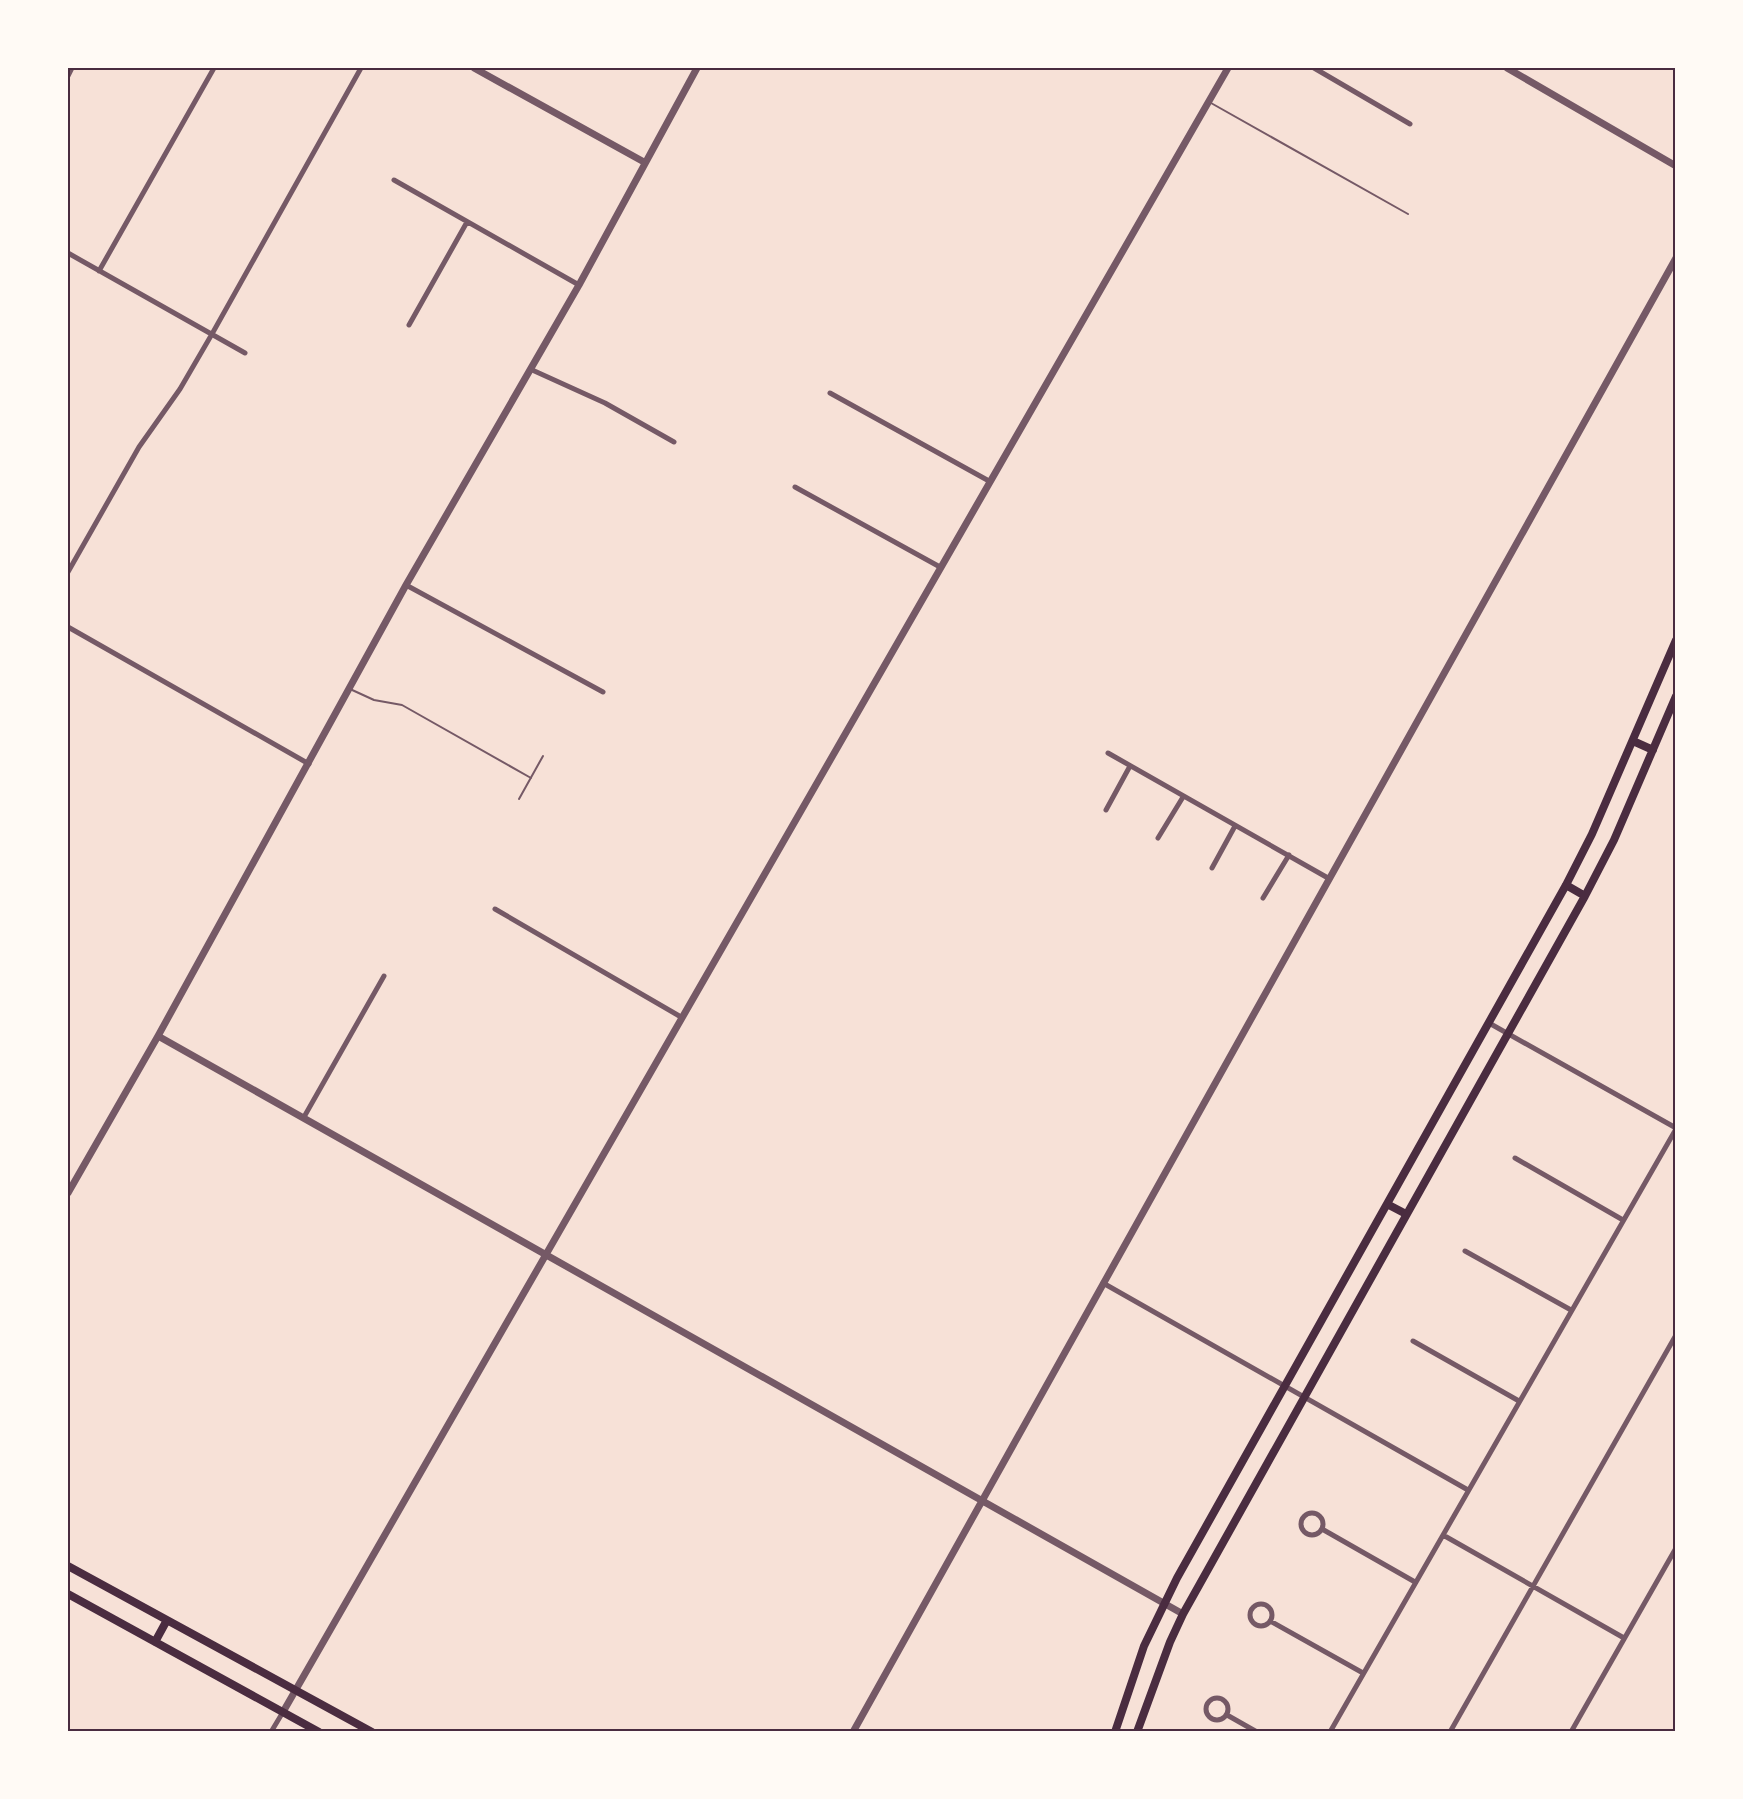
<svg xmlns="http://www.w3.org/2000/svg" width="1743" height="1799" viewBox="0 0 1743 1799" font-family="'Noto Sans',sans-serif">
<rect width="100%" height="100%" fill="#f7e1d7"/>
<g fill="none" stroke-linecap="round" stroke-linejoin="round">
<path stroke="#755966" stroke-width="2" d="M1211,103L1408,214
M350,689L374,700L402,705L531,778
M519,799L543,756"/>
<path stroke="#755966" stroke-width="5" d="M1314,68L1410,124
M68,76L72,68
M394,180L579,285
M68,253L245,353
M99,271L214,68
M409,325L467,222
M530,369L605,403L674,442
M830,393L989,481
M795,487L940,567
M68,572L139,447L180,389L212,334L361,68
M406,585L603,692
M68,627L309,764
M1108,753L1328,878
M1106,810L1130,766
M1158,838L1183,797
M1212,868L1235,826
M1263,898L1289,855
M495,909L681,1017
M1489,1023L1676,1128
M304,1117L384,976
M1515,1158L1623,1220
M1465,1251L1571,1310
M1103,1283L1468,1490
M1413,1341L1519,1401
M1301 1524a11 11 0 1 1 22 0a11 11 0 1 1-22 0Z
M1322,1529L1415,1582
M1443,1535L1624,1638
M1250 1615a11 11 0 1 1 22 0a11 11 0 1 1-22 0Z
M1270,1621L1363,1673
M1206 1709a11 11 0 1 1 22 0a11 11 0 1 1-22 0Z
M1227,1715L1257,1732
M271,1732L283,1712
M1330,1732L1676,1129
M1450,1732L1676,1335
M1571,1732L1676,1548"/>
<path stroke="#755966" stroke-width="7" d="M474,68L644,162
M1507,68L1676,166
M158,1036L1183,1614
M68,1193L158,1036L406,585L579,285L697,68
M283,1712L1228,68
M853,1732L1676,258"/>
<path stroke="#4a2c40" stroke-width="8" d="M1633,741L1653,750
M1566,885L1585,896
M1387,1204L1406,1214
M68,1566L372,1732
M68,1594L319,1732
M155,1642L167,1620
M1115,1732L1144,1646L1177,1578L1566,885L1592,834L1676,640
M1137,1732L1170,1642L1183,1614L1585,896L1614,840L1676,696"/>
</g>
<rect width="1743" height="1799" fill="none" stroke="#fffaf5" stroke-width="138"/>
<rect x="69" y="69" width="1605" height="1661" fill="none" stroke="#4a2c40" stroke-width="2"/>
</svg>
